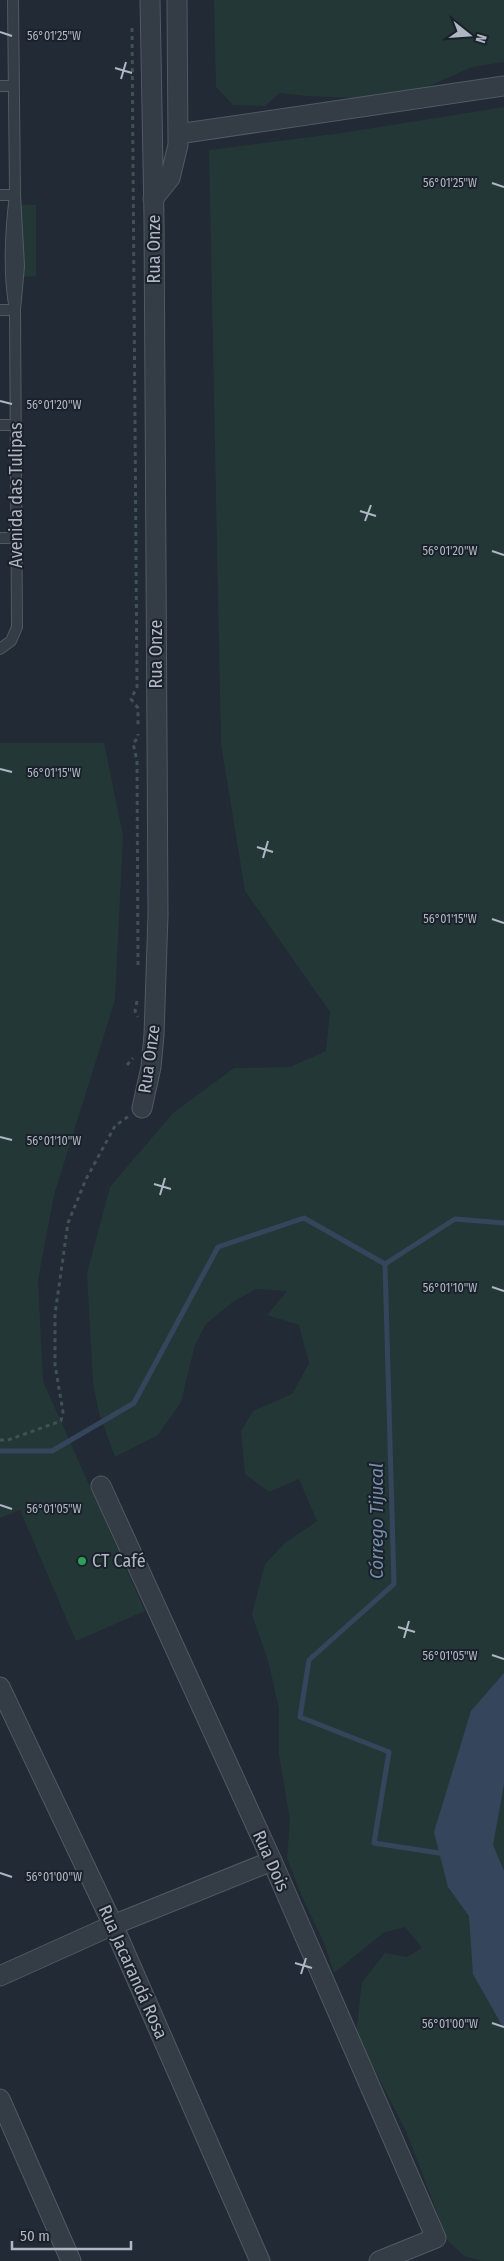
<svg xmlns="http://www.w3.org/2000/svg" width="504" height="2261" viewBox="0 0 504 2261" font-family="'Fira Sans Condensed',sans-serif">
<rect width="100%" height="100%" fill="#212a35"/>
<path fill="#243737" d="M214,0H504V62L472,67L398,100L307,96L280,93L265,106L233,105L216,87Z
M504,107V2261H482L464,2256L448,2241L406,2131L356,2034L362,1982L385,1953L407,1957L422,1948L405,1927L383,1933L334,1973L325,1945L303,1899L287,1858L290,1820L279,1755V1709L269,1664L252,1614L265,1564L285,1543L317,1521L299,1479L269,1492L245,1474L241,1431L253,1411L292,1394L309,1363L299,1325L267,1315L287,1291L256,1289L234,1301L206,1324L195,1345L181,1402L158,1435L115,1457L99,1413L93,1383L87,1273L110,1187L173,1113L234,1068L290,1067L326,1051L330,1012L245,891L221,744L209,150L342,133Z
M19,205H36V276L20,277Z
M0,743H104L123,835L115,1000L54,1195L38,1280L43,1381L145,1611L76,1641L20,1510L0,1518Z"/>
<path fill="#35465c" d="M504,1673V1784L493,1845L504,1871V2029L473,1974L469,1916L448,1887L434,1832L471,1711Z"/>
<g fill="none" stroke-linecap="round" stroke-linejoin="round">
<path stroke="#35465c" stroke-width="5" d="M385,1264L394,1584L309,1660L300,1717L389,1752L374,1843L439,1853L446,1852
M0,1451H52L134,1403L218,1247L304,1218L385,1264L455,1219L504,1223"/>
<defs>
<path id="lane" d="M13,0L15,195L19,266L15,310C8,272 10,234 15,195
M0,86H14
M0,195H15
M0,310H15L17,627L11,641L0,649
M0,425H15
M0,538H15"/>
<path id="street" d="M178,134L504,86
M153,199L170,178L178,145L177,0
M142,1108L151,1067L154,1035L158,915L154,218L150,0
M101,1486L272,1861L436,2238L379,2261
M0,1687L113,1925L260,2261
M0,1976L113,1925L272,1861
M0,2099L71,2261"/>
</defs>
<use href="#lane" stroke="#515a64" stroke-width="12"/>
<use href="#street" stroke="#515a64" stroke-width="21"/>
<path stroke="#405254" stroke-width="3" stroke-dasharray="4 4" stroke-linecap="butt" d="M132,28L137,687L131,699L138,708V728
M138,965L137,761L133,743L138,738V734
M137,1001L135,1011L138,1017
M127,1065L133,1058
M0,1440H8L61,1421L63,1412L55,1365V1314L68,1223L86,1179L115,1126L129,1116"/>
<use href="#lane" stroke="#343c46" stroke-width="10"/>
<use href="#street" stroke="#343c46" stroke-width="19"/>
</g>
<path fill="none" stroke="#aeb7c3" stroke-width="2" d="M0,32L12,36M115,68L132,73M121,79L126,62M492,183L504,187M0,401L12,404M360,511L376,516M365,521L371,505M492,551L504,555M0,769L12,772M257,847L273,852M263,858L268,841M492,919L504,923M0,1137L12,1140M154,1184L171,1189M160,1195L165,1178M492,1287L504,1291M0,1505L12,1509M398,1627L415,1632M404,1638L409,1621M492,1655L504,1659M0,1873L12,1877M295,1963L312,1968M301,1974L306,1958M492,2023L504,2027"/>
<circle fill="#2e9e5b" stroke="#1a212a" stroke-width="2" cx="82" cy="1561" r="5"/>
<g text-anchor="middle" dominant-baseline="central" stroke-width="4" stroke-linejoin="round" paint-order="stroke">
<g font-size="18" fill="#aeb7c3" stroke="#1a212a">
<text transform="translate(154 249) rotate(-90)">Rua Onze</text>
<text transform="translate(16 495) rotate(-90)">Avenida das Tulipas</text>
<text transform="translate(156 654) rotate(-90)">Rua Onze</text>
<text transform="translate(149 1059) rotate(-82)">Rua Onze</text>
<text transform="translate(271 1861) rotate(66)">Rua Dois</text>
<text transform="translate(133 1972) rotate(66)">Rua Jacarandá Rosa</text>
</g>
<g font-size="18" fill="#aeb7c3" stroke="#1a212a" text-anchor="start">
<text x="92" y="1561">CT Café</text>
</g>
<g font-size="19" font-style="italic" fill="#778eaa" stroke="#1a212a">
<text transform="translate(376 1521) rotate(-90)">Córrego Tijucal</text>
</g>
</g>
<g font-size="12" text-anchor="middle" fill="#aeb7c3" stroke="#1a212a" stroke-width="4" stroke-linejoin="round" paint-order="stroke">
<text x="54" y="40">56°01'25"W</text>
<text x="450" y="187">56°01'25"W</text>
<text x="54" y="409">56°01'20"W</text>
<text x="450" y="555">56°01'20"W</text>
<text x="54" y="777">56°01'15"W</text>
<text x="450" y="923">56°01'15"W</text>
<text x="54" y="1145">56°01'10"W</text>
<text x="450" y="1292">56°01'10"W</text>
<text x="54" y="1513">56°01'05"W</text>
<text x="450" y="1660">56°01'05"W</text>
<text x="54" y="1881">56°01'00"W</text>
<text x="450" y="2028">56°01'00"W</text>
</g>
<g transform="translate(469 35) rotate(107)" stroke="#1a212a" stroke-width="4" paint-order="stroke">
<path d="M0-4L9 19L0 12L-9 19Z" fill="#aeb7c3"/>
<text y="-8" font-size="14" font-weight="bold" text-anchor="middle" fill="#aeb7c3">N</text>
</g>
<path d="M12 2241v8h119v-8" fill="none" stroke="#aeb7c3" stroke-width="2.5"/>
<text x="20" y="2241" font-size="15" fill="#aeb7c3" stroke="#1a212a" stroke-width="4" paint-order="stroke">50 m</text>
</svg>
